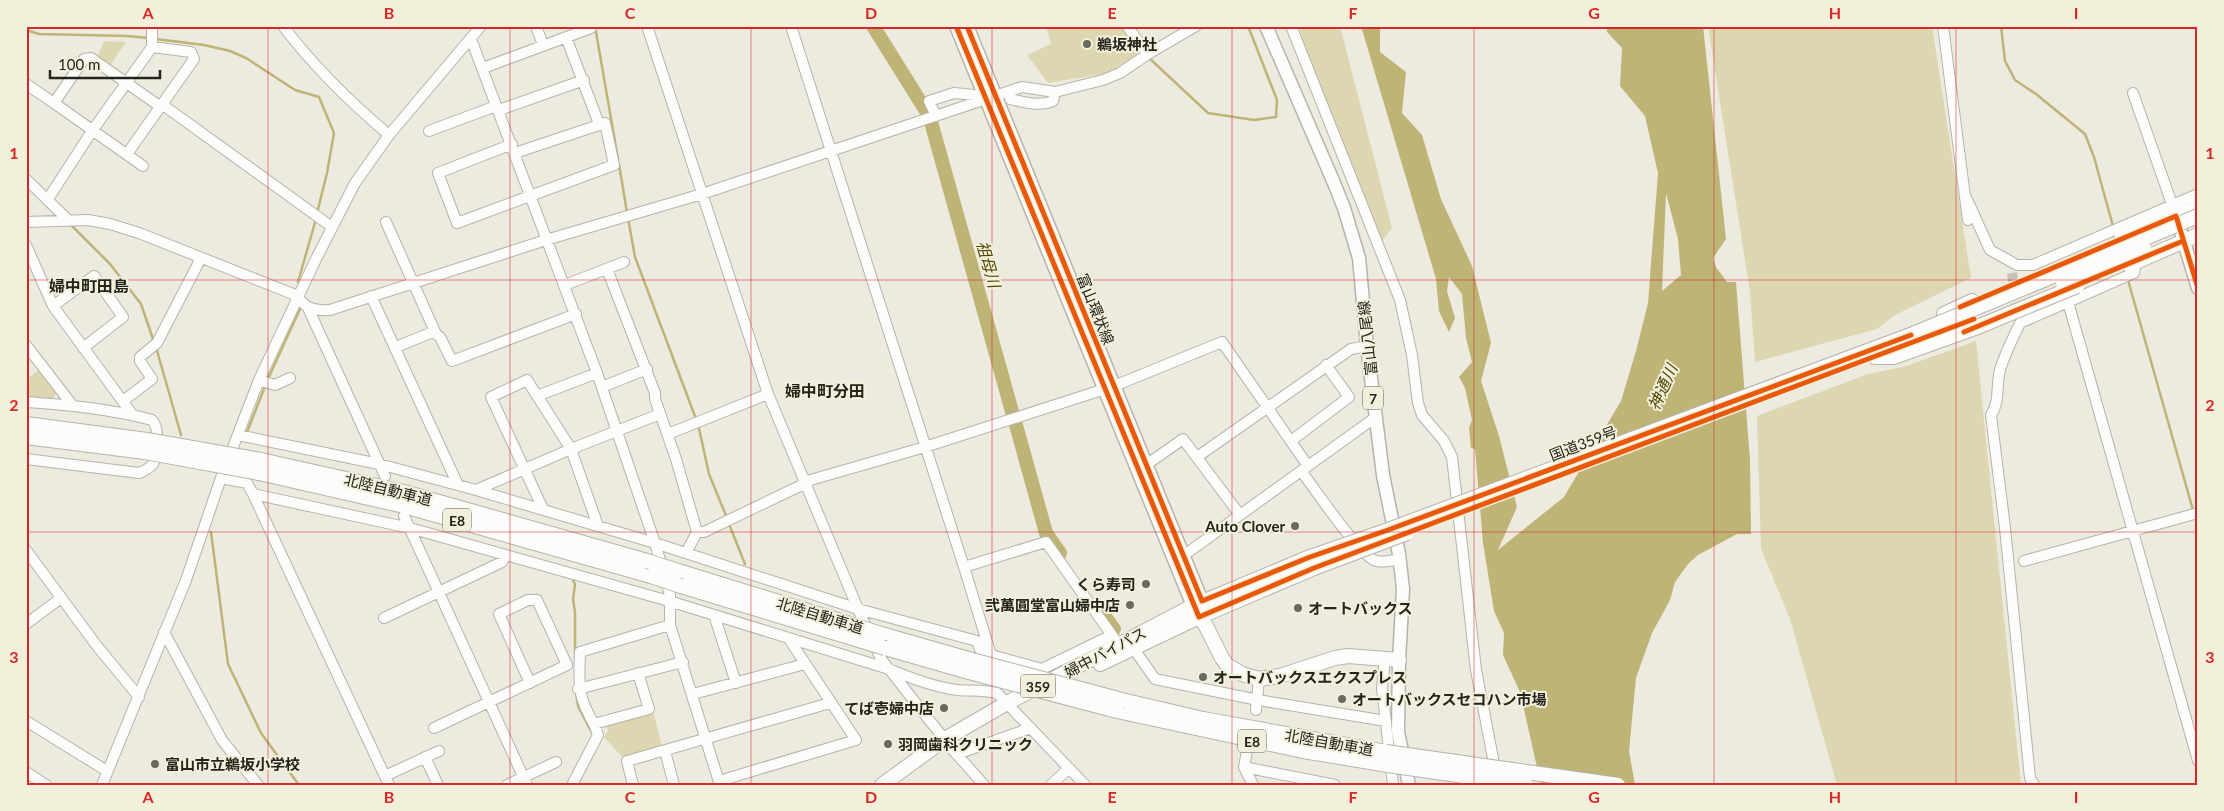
<svg xmlns="http://www.w3.org/2000/svg" width="2224" height="811" viewBox="0 0 2224 811" font-family="Lato,'Noto Sans JP',sans-serif">
<rect width="100%" height="100%" fill="#edebe0"/>
<path fill="#ddd7b1" d="M1046,26H1124L1144,52L1116,72L1048,83L1027,55L1051,44Z
M1299,26H1340L1392,228L1380,244L1309,63Z
M1708,26H1932L1971,278L1895,315L1877,329L1755,362L1750,292Z
M104,41L126,42L109,67L97,58Z
M1976,341L2021,785H1837L1790,619L1761,549L1757,416L1868,374L1906,366Z
M40,369L58,391L52,400L26,398V380Z
M653,710L662,746L623,758L604,737L608,731L605,723Z"/>
<path fill="#beb476" fill-rule="evenodd" d="M1361,26H1380V52L1406,72L1402,113L1422,135L1441,199L1472,266L1491,343L1481,381L1499,436L1517,507L1498,550L1564,497L1621,401L1636,351L1648,303L1658,173L1645,116L1620,86L1622,48L1607,32V26H1703L1726,239L1713,258L1716,267L1727,282H1736L1750,460L1751,534H1737L1698,555L1688,564L1675,582L1670,600L1652,633L1636,678L1629,751L1635,785H1541L1520,692L1503,655L1504,633L1494,611L1483,543L1475,449L1471,448L1469,428L1472,420L1465,388L1459,377L1472,362L1466,338L1462,294L1449,277L1447,291L1455,318L1449,332L1439,311L1436,279ZM1666,193L1678,239L1681,275L1662,291Z"/>
<g fill="none" stroke-linecap="round" stroke-linejoin="round">
<path stroke="#beb476" stroke-width="2.5" d="M595,26L618,159
M2001,26L2005,61L2015,80L2036,94L2085,134L2094,157L2113,226
M26,30L39,34L127,36L148,38
M156,39L204,45L230,51L246,58L295,90L319,97L334,133L327,173L317,213
M1148,57L1208,113L1254,120L1276,117L1277,100L1248,26
M619,164L627,213
M628,218L635,257L696,419
M71,225L110,264L141,304L154,342
M2128,280L2193,510
M298,282L316,219
M156,347L181,435
M268,379L300,309
M698,424L709,474L727,518
M247,432L266,384
M2195,516L2198,526
M729,524L745,564
M211,532L228,664L261,733L299,785
M572,577L575,585L573,599L575,612V654
M576,692L578,706L592,733"/>
<path stroke="#beb476" stroke-width="14" d="M873,26L928,114
M931,122L1013,415
M1016,425L1046,533L1060,553
M1098,607L1114,629"/>
<path stroke="#c5c3b9" stroke-width="10" stroke-dasharray="10 5" stroke-linecap="butt" d="M2012,273L2020,323"/>
<defs>
<path id="minor" d="M283,26C314,67 350,102 389,135
M536,26L543,45
M647,26L768,394L858,609L881,659L953,750L984,785
M791,26L964,567L991,655L1042,669L1112,635
M1127,26L1148,54
M1291,26L1400,300L1412,355L1418,403L1422,415L1444,441L1452,457L1476,670L1496,774
M1943,26L1968,220
M566,37L599,124
M471,39L597,373L655,543L670,595V625L720,785
M483,68L591,28
M26,84L54,103L84,59L91,58L158,105H163L332,227
M2133,93L2174,210
M1010,99C1024,102 1039,107 1053,101L1055,92
M54,103L143,166
M499,110L584,80
M936,116L929,101L954,93L974,95
M429,131L496,106
M512,144L438,173L457,223L614,165L605,123L515,153
M127,154L194,59L191,52L152,47
M26,179L68,220
M1965,195L1990,250L2017,265H2033L2198,194
M48,199L92,131L152,47V26
M26,222L88,220L110,224L139,233L298,296C304,309 317,311 330,310L546,240L702,194L1022,87L1055,92L1103,80L1120,73L1148,54L1196,26
M386,222L436,334
M26,245L53,306L132,414
M607,269L655,393V399L676,459L697,532
M565,285L624,262
M371,296L458,485
M2068,302L2198,761
M53,306L94,276L123,317L83,348
M308,308L385,476
M26,345L73,406
M396,347L433,332L440,337L452,361L576,314
M259,380L275,385L290,378
M1114,386L1222,342L1308,466
M602,387L647,369
M537,396L597,373
M123,401L152,379L140,361V357L157,343L201,258
M26,402C69,405 111,409 152,420C160,428 158,454 153,464C150,468 144,471 139,473L26,459
M668,434L768,394
M238,435L379,464L476,490L655,543L858,609L977,641L981,652L991,655
M1291,441L1349,397L1326,365
M1197,457L1351,349L1367,346
M1146,465L1183,439L1240,515
M1301,471C1313,486 1361,558 1376,561C1383,563 1393,560 1400,559
M221,478L247,483L253,494L410,528L669,601L889,669C910,678 935,687 957,690C971,691 983,690 997,693L1085,785
M476,490L571,449L660,414
M253,494L389,785
M543,509L491,397L527,380L571,449L598,526
M404,516L527,785
M26,550L97,646L139,697
M686,553L697,532H704L804,484L807,481L925,447L1105,389
M1183,556L1376,417
M2024,561L2198,513
M964,567L1046,542L1116,641
M714,615L736,683
M384,618L502,562L505,555
M26,624L61,598
M164,632L222,740L258,785
M1134,649L1155,679L1258,700L1386,721
M1385,658L1382,688L1393,785
M638,673L649,709L594,724C577,695 579,685 580,652L670,625
M578,689L683,662
M693,694L805,664
M1256,710L1259,679
M26,721L107,771
M434,728C478,707 522,686 567,665L537,600H528L499,614L530,683
M665,751L674,785
M1247,751L1244,767L1253,785
M957,754L1031,728
M425,757L438,785
M1244,767L1335,785
M26,772L46,785
M385,776L439,751
M719,781L856,740L789,639
M102,785L186,580L221,478L259,380L316,259L355,183L389,135L481,26
M507,785L556,762
M572,785L598,735L594,724
M633,785L627,761L830,703
M1051,785L1069,768
M2034,785L2030,778L2005,528L1991,415C2000,402 1996,385 2000,370C2005,353 2013,338 2020,323L2134,273L2136,262"/>
<path id="major" d="M956,26L1193,606
M967,26L1202,601
M1266,26L1334,183L1344,208L1359,258L1367,346L1383,475L1399,554L1403,589L1399,660L1398,732L1409,785
M2176,216L2198,288"/>
<path id="highway" d="M2121,239L2198,207
M2129,265L2198,235
M1944,314L1972,301
M1875,357H1894L1975,328
M26,424L147,440
M26,437L145,452
M261,460L404,492L647,561
M259,473L404,506L651,576
M678,571L853,625
M681,586L859,640
M1196,611L1206,626L1222,658L1227,665L1242,674L1259,679L1280,676L1335,658L1348,656L1399,660
M881,634L972,660
M885,648L969,672
M1100,664L1199,617L1314,568
M1126,701L1203,719L1386,752
M1117,711L1303,751L1388,765
M882,785L945,739L1007,703L1193,606L1310,557"/>
</defs>
<use href="#minor" stroke="#b5b3ab" stroke-width="12"/>
<use href="#major" stroke="#b5b3ab" stroke-width="15"/>
<use href="#highway" stroke="#b5b3ab" stroke-width="16"/>
<use href="#minor" stroke="#fcfcfa" stroke-width="10"/>
<use href="#major" stroke="#fcfcfa" stroke-width="12"/>
<use href="#highway" stroke="#fcfcfa" stroke-width="14"/>
<defs>
<path id="highway-bridge" d="M2063,283L2144,249
M1975,328L2077,286
M147,440L261,460
M145,452L259,473
M1310,557L1388,530L1913,334L2198,216
M647,561L678,571
M1314,568L1407,533
M651,576L681,586
M853,625L881,634
M859,640L885,648
M972,660L1126,701
M969,672L1117,711
M1386,752L1618,785
M1388,765L1526,785"/>
</defs>
<use href="#highway-bridge" stroke="#b5b3ab" stroke-width="16" stroke-linecap="butt"/>
<use href="#highway-bridge" stroke="#fcfcfa" stroke-width="14"/>
<defs>
<path id="cycleway" d="M956,26L1199,617L1314,568L1974,319
M967,26L1202,601L1310,557L1388,530L1911,335
M1960,307L2176,216L2198,288
M1964,332L2183,241"/>
</defs>
<use href="#cycleway" stroke="#f2efdb" stroke-width="8"/>
<use href="#cycleway" stroke="#e8590c" stroke-width="5"/>
</g>
<path fill="none" stroke="#d62828" stroke-width="1" stroke-opacity="0.55" d="M268,26V785M510,26V785M751,26V785M992,26V785M1232,26V785M1474,26V785M1714,26V785M1956,26V785M26,280H2198M26,532H2198"/>
<g fill="#6b6a61" stroke="#f2efdb" stroke-width="2">
<circle cx="1087" cy="44" r="5"/>
<circle cx="1295" cy="526" r="5"/>
<circle cx="1146" cy="584" r="5"/>
<circle cx="1130" cy="605" r="5"/>
<circle cx="1298" cy="608" r="5"/>
<circle cx="1203" cy="677" r="5"/>
<circle cx="1342" cy="699" r="5"/>
<circle cx="944" cy="708" r="5"/>
<circle cx="888" cy="744" r="5"/>
<circle cx="155" cy="764" r="5"/>
</g>
<g text-anchor="middle" dominant-baseline="central" stroke-width="4" stroke-linejoin="round" paint-order="stroke">
<g fill="#f2efdb" stroke="#626155" stroke-width="1">
<rect x="1363" y="386.5" width="20" height="23" rx="4"/>
<rect x="443" y="508.5" width="28" height="23" rx="4"/>
<rect x="1020.5" y="674.5" width="35" height="23" rx="4"/>
<rect x="1238" y="729.5" width="28" height="23" rx="4"/>
</g>
<g font-size="14" font-weight="bold" fill="#25241c">
<text x="1373" y="398">7</text>
<text x="457" y="520">E8</text>
<text x="1038" y="686">359</text>
<text x="1252" y="741">E8</text>
</g>
<g font-size="15" font-weight="bold" fill="#25241c" stroke="#f2efdb" text-anchor="start">
<text x="1097" y="44">鵜坂神社</text>
<text x="1285" y="526" text-anchor="end">Auto Clover</text>
<text x="1136" y="584" text-anchor="end">くら寿司</text>
<text x="1120" y="605" text-anchor="end">弐萬圓堂富山婦中店</text>
<text x="1308" y="608">オートバックス</text>
<text x="1213" y="677">オートバックスエクスプレス</text>
<text x="1352" y="699">オートバックスセコハン市場</text>
<text x="934" y="708" text-anchor="end">てば壱婦中店</text>
<text x="898" y="744">羽岡歯科クリニック</text>
<text x="165" y="764">富山市立鵜坂小学校</text>
</g>
<g font-size="15" fill="#25241c" stroke="#f2efdb">
<text transform="translate(1096 309) rotate(68)">富山環状線</text>
<text transform="translate(1367 338) rotate(-96)">富山八尾線</text>
<text transform="translate(1583 443) rotate(-21)">国道359号</text>
<text transform="translate(388 489) rotate(14)">北陸自動車道</text>
<text transform="translate(820 615) rotate(17)">北陸自動車道</text>
<text transform="translate(1105 652) rotate(-28)">婦中バイパス</text>
<text transform="translate(1329 742) rotate(10)">北陸自動車道</text>
</g>
<g font-size="16" font-style="italic" fill="#534904" stroke="#f2efdb">
<text transform="translate(989 264) rotate(74)">祖母川</text>
<text transform="translate(1662 387) rotate(-66)">神通川</text>
</g>
<g font-size="16" font-weight="bold" fill="#25241c" stroke="#f2efdb">
<text x="89" y="285">婦中町田島</text>
<text x="825" y="390">婦中町分田</text>
</g>
</g>
<rect width="2224" height="811" fill="none" stroke="#f2efdb" stroke-width="55"/>
<path d="M50 70v8h110v-8" fill="none" stroke="#25241c" stroke-width="2.5"/>
<text x="58" y="70" font-size="15" fill="#25241c" stroke="#f2efdb" stroke-width="4" paint-order="stroke">100 m</text>
<rect x="28" y="28" width="2168" height="756" fill="none" stroke="#d62828" stroke-width="2"/>
<g font-size="16" text-anchor="middle" font-weight="bold" fill="#d62828">
<text x="148" y="19">A</text>
<text x="389" y="19">B</text>
<text x="630" y="19">C</text>
<text x="871" y="19">D</text>
<text x="1112" y="19">E</text>
<text x="1353" y="19">F</text>
<text x="1594" y="19">G</text>
<text x="1835" y="19">H</text>
<text x="2076" y="19">I</text>
<text x="14" y="159">1</text>
<text x="2210" y="159">1</text>
<text x="14" y="411">2</text>
<text x="2210" y="411">2</text>
<text x="14" y="663">3</text>
<text x="2210" y="663">3</text>
<text x="148" y="803">A</text>
<text x="389" y="803">B</text>
<text x="630" y="803">C</text>
<text x="871" y="803">D</text>
<text x="1112" y="803">E</text>
<text x="1353" y="803">F</text>
<text x="1594" y="803">G</text>
<text x="1835" y="803">H</text>
<text x="2076" y="803">I</text>
</g>
</svg>
